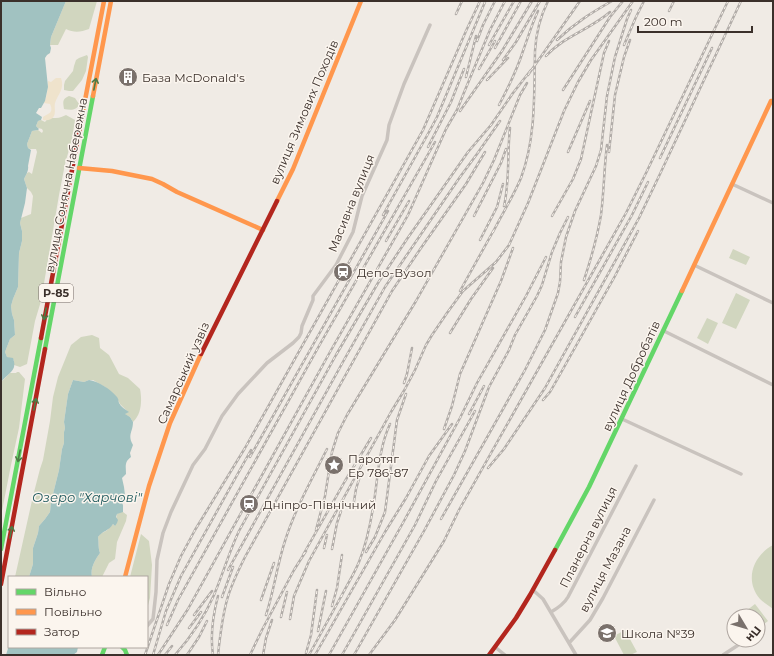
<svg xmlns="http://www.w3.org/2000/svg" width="774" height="656" viewBox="0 0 774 656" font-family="Montserrat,sans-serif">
<rect width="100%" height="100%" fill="#f0ebe5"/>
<path fill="#d1d6bf" d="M66,1H97L89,29C81,32 74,33 66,29L58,45H50L51,37Z
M87,55L88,57L86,71L82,80L73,91H69L64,90V85L65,81L73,71L74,66L76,60L79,58Z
M69,96L75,98L79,104C77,111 70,110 64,109C63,102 62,99 69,96Z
M66,115L75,120L72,139L65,164L59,195L41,301L35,321L27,364L20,367L14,365V360L7,357L5,352L10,339L15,335L14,320L12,314L11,306L13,299L18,287L19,253L22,241V231L20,223L21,218L31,214L33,196L31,192L27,188L24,179L27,173L29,172L32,174L37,152L36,149H30L28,148L27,144L32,131L38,130L42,133L43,131L42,129L38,128L36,126L38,121L41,120L45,122C48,117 51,118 56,118C60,118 63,116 66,115Z
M733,249L750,257L746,265L729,258Z
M736,293L750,300L736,329L722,323Z
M707,318L718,323L708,344L697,338Z
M92,335L99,338L100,348L109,355L119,374L128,378L140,389C142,399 142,414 133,422L130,417L124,414L128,412L120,404L117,398L105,387L93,380H89L84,382L73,380L68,394L64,422L65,428L64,432V443L62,449L59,470L51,502L50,512L45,519L39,526L38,533L33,548V564L29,577H15L33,496L40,469L43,460L50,421L53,397L58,377L71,345L81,337Z
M17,372H19L25,379L19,428L11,465L1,516V382L10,373H16Z
M120,512H123L127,515L126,521L117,542L115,559L109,563L102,577H92C90,568 95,560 100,553C98,548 99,543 98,537L100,534L106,531L113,524L115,526L117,514Z
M141,534L149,541L152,565L150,598L147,609V577H130Z
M773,545V609C769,606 764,603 760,599C744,580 753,556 773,545Z
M755,604L768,621L759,628L758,616H749L746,611Z
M625,630L637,652L630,655H624L614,636Z"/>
<path fill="#efe3cc" d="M56,78H61C65,89 58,94 55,103C54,107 56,112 54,116C52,120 47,121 43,120V117C49,113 54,113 50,104L44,103C47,97 48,88 48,81L51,82Z"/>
<path fill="#a1c2c1" d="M1,1H66L51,37L50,45L51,48L50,53L47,55L45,58L48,87L45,101L41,108H39L36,113L42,117L41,120L38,121L36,126L39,129L38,130L32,131L27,144L28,148L31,150L28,166C29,170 26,175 24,179L27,188L25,203L20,223L22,231V241L19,253L18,287L13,299L11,306L12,314L14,320L15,335L10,339L5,352L7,357L13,358C18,371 8,373 1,382Z
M73,380L84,382L89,380C98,381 110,389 117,397C119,400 118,399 119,403C121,407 125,409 129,412L125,414L130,417L133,422C133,432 127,435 133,445L130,453L131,457C124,462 126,467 126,474L122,478L124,487L125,495L121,501L123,505V512L117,514L116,517L118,520L117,523L115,526L113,524C109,531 102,531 98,537C99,543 98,548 100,553C95,560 90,568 92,577H29L33,564V548L38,533L39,526L45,519L50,512L51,502L59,470L62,449L64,443V432L65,428L64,422L68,394Z
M9,645V647H78L77,652L73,655H6Z"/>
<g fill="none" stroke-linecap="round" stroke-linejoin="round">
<path stroke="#c9c3be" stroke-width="3.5" d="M732,184L773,203
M694,265L773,303
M664,331L773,385
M622,419L741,474
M533,590L543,599L576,655
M551,612C558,608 564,604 568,597L636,466
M147,626L153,619L156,592L157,560L163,533L171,512L193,465L205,449L222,416L238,394L267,363L293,343L299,337L301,333L302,326L313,300V296L336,265L353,232L362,196L387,140L389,125L404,84L430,25
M569,643L590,620L603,598L654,500
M495,647L505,655
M723,655L746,640"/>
<path stroke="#63d668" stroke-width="4.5" d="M45,349L93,96
M1,549L41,338
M555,550L589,487L682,291
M122,647L125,650L127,655
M102,655L105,647"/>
<path stroke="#ff974d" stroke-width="4.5" d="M93,96L111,1
M82,116L104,1
M79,168L112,171L152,179L163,184L177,192L263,230
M277,201L293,169L361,1
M682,291L771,101H773
M125,577L149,486L170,423L201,354"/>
<path stroke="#b3261e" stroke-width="4.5" d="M41,338L82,116
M201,354L277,201
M1,584L45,349
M489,655L516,618L530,595L555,550"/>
<defs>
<path id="rail" d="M669,11L674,1
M456,14L462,1
M557,40C575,23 591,13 612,1
M477,41L483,25L495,1
M489,45L514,1
M624,45L636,17L644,1
M495,48L521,1
M546,56C564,36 591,29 610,12
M503,60L516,42L540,1
M479,69L495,41
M528,75L580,1
M466,77L476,36
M487,80L508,58
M563,90L610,17L623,1
M499,105C508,88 517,70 523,51C528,37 532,24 538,11
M460,111L502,51L532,1
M428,147L451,102L464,69
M568,152L590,101
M609,152L615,95L624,57L630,40
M660,158L712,48
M504,206C510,180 507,154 510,128
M383,215L429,132L437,117L485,2
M474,216L501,163L506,149
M552,216L573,179L581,159L604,53L609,41
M493,232C502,214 513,197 521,178C536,138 534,94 535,51C536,33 540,17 548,1
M480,240L497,207L503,184
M386,241L409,201
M584,280C591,259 597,238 601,215C604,192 604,168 607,145
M460,291L495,228
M575,317L632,215L648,182
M450,333L471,299L493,268
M404,383L407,374L412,348
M543,400L550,392L558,378L615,276L638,231
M469,414L484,386
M444,429L452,406L460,374L501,281L513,248
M250,457L314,343L388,211
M488,468L504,449L545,388L639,218L660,174L741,1
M353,507L356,489L360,476
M441,519L525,370L545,330L558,293L560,282L561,262L566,237L575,211L596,166L601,150L607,96L615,57L627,19L631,10
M316,530L325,496L332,452L338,433L347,415L416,301L483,183L494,160L520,95L527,83
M324,548L327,535
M332,549L337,523L341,511
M366,552L375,537L385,512L397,420L406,394
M303,555L345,481L371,438
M228,570L344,360L385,287L460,177L477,154L500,121
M222,597L233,567
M341,597C347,585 354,574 359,562C366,545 370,526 373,508C378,480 378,450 390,424
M261,600L274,563
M332,606L337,588L342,555
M194,615L212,591
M266,615C274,591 277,565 285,541C295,509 312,479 327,449
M281,617L287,592
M290,619L294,596L309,561L391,412L405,389L415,370L426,345L432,335L447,313L463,291L496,262L509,245L528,203L564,111L578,82L591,60L633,1
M167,625L178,600L319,346L435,142
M189,628L201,612
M318,631L326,591
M306,653L311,635L317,590
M145,655L169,584L181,556L195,530L245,448L423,130L466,31L480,1
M153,655L166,611L181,576L251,450
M158,655L188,609L330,352L408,215L446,129L457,110L463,95L490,30L505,1
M165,655L172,646
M175,655C191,637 204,618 214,595C223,574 229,552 239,531L336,355L378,283L407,239L468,152L491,125L513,93L531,70
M187,655L199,637L207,621
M213,655C210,635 213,615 218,596
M218,655C220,636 222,618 227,600C231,585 238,571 245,557L392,291L421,248L466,184L485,152
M250,655L262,630L294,570L306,551
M263,655L266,638L272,620
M309,655L343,593
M315,655L385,532L406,498L429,456L452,424
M329,655L404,521L460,418L477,383L526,296L546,257
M342,655L415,525L436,481L475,411
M354,655L424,531L454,475L465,451L489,387L509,350L515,335L537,296L542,285L552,252L560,233L568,217
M369,655L395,620L444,541L459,510L626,213L647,171L728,1"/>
</defs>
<use href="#rail" stroke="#b1aca8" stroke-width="2.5"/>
<use href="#rail" stroke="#fbf5ee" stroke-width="1" stroke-dasharray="3" stroke-linecap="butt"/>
</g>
<defs><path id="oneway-shaft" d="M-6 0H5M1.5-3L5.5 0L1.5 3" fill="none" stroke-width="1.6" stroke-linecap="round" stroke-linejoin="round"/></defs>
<g stroke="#4d7b46">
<use href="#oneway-shaft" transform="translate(95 84) rotate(-79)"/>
<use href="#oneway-shaft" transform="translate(45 314) rotate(101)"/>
<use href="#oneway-shaft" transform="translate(35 404) rotate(-79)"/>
<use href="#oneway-shaft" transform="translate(19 456) rotate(101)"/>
<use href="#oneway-shaft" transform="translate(11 532) rotate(-79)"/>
</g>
<defs>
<symbol id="building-disc" viewBox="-11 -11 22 22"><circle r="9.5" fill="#7a716c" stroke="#fbf5ee"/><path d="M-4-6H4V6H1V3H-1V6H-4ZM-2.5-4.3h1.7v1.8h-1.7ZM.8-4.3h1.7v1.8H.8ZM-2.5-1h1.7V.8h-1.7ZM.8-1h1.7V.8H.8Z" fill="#fff"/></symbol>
<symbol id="station-disc" viewBox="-11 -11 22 22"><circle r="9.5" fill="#7a716c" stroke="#fbf5ee"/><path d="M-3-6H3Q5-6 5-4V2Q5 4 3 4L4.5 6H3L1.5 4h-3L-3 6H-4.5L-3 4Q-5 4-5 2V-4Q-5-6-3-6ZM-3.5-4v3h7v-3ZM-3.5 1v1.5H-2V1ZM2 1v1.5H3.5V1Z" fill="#fff"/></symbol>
<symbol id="sight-disc" viewBox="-11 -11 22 22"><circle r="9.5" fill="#7a716c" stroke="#fbf5ee"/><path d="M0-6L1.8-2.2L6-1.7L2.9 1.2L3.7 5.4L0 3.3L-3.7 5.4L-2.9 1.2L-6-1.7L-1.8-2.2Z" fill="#fff"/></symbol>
<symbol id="school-disc" viewBox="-11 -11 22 22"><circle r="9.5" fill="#7a716c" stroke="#fbf5ee"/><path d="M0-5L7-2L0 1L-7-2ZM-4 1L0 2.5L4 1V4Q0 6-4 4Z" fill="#fff"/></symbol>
</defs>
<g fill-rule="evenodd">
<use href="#building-disc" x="117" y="66" width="22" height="22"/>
<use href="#station-disc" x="332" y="261" width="22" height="22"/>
<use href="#sight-disc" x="323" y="454" width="22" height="22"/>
<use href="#station-disc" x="238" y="493" width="22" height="22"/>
<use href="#school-disc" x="596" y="622" width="22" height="22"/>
</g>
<g text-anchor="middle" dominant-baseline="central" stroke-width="3" stroke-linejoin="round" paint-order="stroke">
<rect fill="#fbf5ee" stroke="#756b66" stroke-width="1" x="39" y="284" width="34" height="18" rx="3"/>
<g font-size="11" font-weight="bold" fill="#3b302b">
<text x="56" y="293">Р-85</text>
</g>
<g font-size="12" fill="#3b302b" stroke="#fbf5ee" text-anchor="start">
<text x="142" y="77">База McDonald's</text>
<text x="357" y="272">Депо-Вузол</text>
<text x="348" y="458">Паротяг<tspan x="348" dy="14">Ер 786-87</tspan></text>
<text x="263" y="504">Дніпро-Північний</text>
<text x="621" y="633">Школа №39</text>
</g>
<g font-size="12" fill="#3b302b" stroke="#fbf5ee">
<text transform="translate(304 112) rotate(-67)">вулиця Зимових Походів</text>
<text transform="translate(66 185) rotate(-79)">вулиця Сонячна Набережна</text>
<text transform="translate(351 203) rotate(-68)">Масивна вулиця</text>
<text transform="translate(183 373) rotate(-66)">Самарський узвіз</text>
<text transform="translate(631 376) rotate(-65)">вулиця Добробатів</text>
<text transform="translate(588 537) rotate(-63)">Планерна вулиця</text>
<text transform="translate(605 569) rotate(-62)">вулиця Мазана</text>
</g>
<g font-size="13" font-style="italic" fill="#1f5a5e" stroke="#fbf5ee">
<text x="87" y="497">Озеро "Харчові"</text>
</g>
</g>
<rect width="774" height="656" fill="none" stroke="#3b302b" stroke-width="4"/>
<rect x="8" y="576" width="140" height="72" fill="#fbf5ee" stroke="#aea6a0"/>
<rect x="16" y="589" width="20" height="6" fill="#63d668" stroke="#aea6a0"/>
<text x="44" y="596" font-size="12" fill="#3b302b">Вільно</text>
<rect x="16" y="609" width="20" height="6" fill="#ff974d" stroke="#aea6a0"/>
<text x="44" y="616" font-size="12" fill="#3b302b">Повільно</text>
<rect x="16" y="629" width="20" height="6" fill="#b3261e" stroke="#aea6a0"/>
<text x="44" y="636" font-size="12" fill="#3b302b">Затор</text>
<g transform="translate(746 628) rotate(128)"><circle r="19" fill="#fbf5ee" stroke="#aea6a0"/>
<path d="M0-3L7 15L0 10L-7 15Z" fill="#7a716c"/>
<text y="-6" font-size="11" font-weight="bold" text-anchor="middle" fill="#3b302b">Пн</text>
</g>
<path d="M638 26v6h114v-6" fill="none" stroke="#3b302b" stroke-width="2"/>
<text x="644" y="26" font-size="12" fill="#3b302b" stroke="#fbf5ee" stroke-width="3" paint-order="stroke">200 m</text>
</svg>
